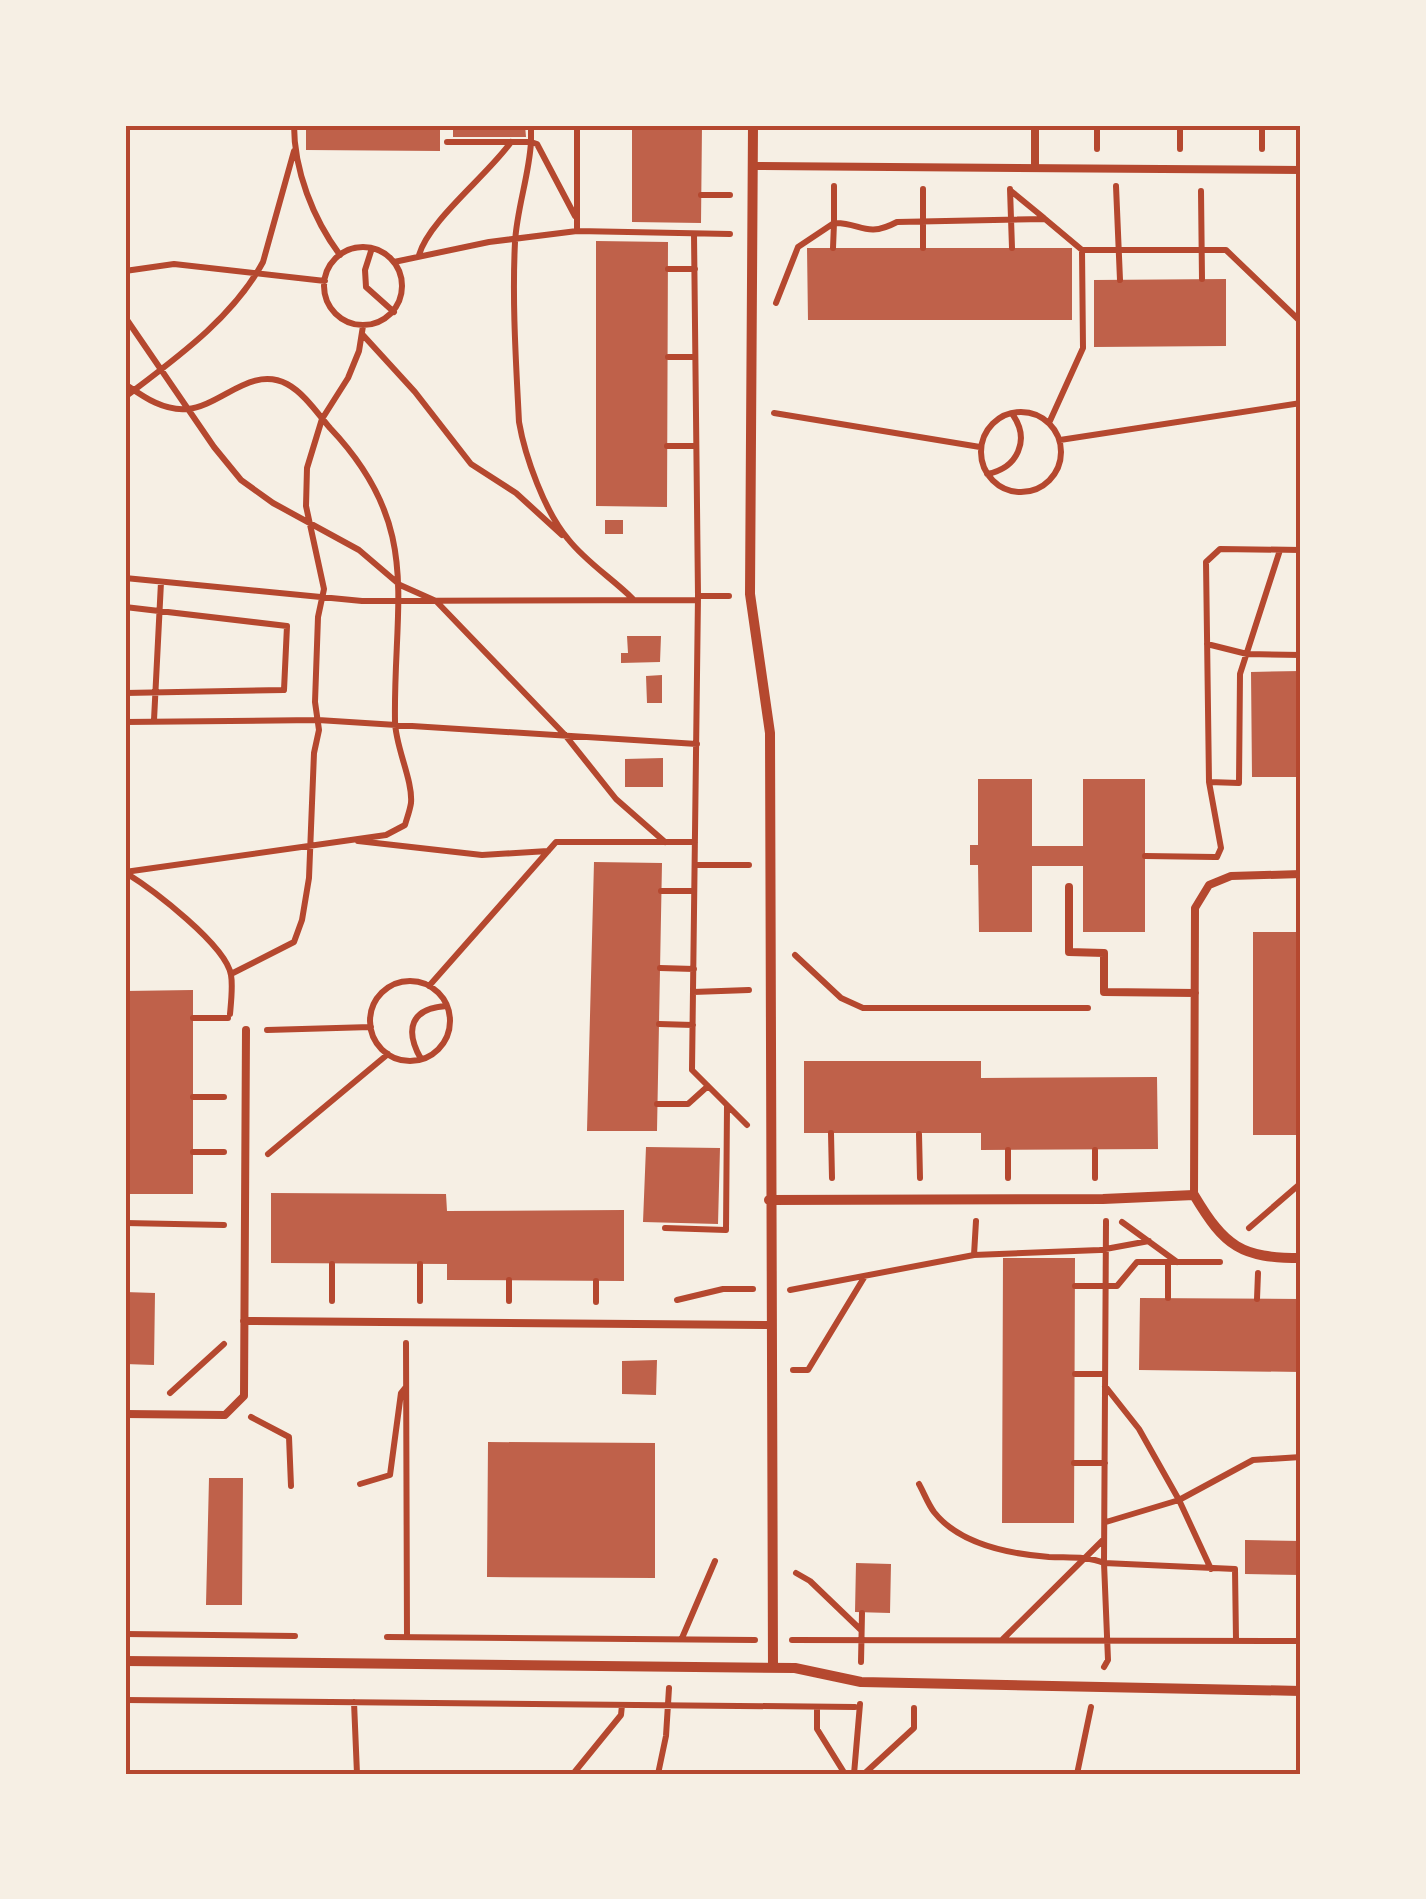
<svg xmlns="http://www.w3.org/2000/svg" width="1426" height="1899" viewBox="0 0 1426 1899" font-family="Mulish,sans-serif">
<rect width="100%" height="100%" fill="#f6efe4"/>
<path fill="#bf614a" d="M306,125H440V151L306,150Z
M453,125H525L526,137H453Z
M632,125H702L701,223L632,222Z
M596,241L668,242L667,507L596,506Z
M807,248H1072V320H808Z
M1226,279V346L1094,347V280Z
M605,520H623V534H605Z
M627,636H661L660,662L621,663V653H628Z
M1301,671V777H1252L1251,672Z
M662,675V703H647L646,676Z
M663,758V787H625V759Z
M978,779H1032V846H1083V779H1145V932H1083V866H1032V932H979L978,865H970V845H978Z
M594,862L662,863L657,1131H587Z
M1253,932H1301V1135H1253Z
M193,990V1194H125V991Z
M804,1061H981V1078L1157,1077L1158,1149L981,1150V1133H804Z
M646,1147L720,1148L718,1224L643,1222Z
M271,1193L446,1194L447,1211L624,1210V1281L447,1280V1264L271,1263Z
M1003,1258H1075L1074,1523H1002Z
M125,1292L155,1293L154,1365L125,1364Z
M1140,1298L1301,1299V1372L1139,1370Z
M657,1360L656,1395L622,1394V1361Z
M488,1442L655,1443V1578L487,1577Z
M209,1478H243L242,1605H206Z
M1245,1540L1301,1541V1575L1245,1574Z
M856,1563L891,1564L890,1613L855,1612Z"/>
<g fill="none" stroke-linecap="round" stroke-linejoin="round">
<path stroke="#b5482f" stroke-width="6" d="M294,125C294,170 313,219 340,255
M1180,125V149
M1262,125V149
M447,142H531V125
M531,142C529,176 517,208 515,242C512,302 516,362 519,422C525,457 545,512 568,539C586,562 613,579 633,599
M531,142L537,144L575,216
M1097,149V125
M834,186V223C861,222 865,239 897,222L1045,219L1082,250H1226L1301,322
M1116,186L1120,280
M923,189V248
M1010,189L1012,248
M1011,191L1044,218
M1201,191L1202,279
M701,195H730
M577,231V125
M694,234L698,596L692,1070L747,1125
M324 286a39 39 0 1 1 78 0a39 39 0 1 1-78 0Z
M372,248L365,270L366,287L394,312
M833,248L834,223
M419,255C429,220 488,175 511,142
M394,262L489,242L577,231L730,234
M668,269H695
M125,271L174,264L325,281
M776,303L798,247L834,223
M125,317L214,447L241,480L273,503L359,550L400,585L436,601L565,735L616,799L665,842
M362,334L415,392L471,464L516,493L562,535
M668,357H695
M125,384C144,397 163,411 187,409C221,406 251,365 287,384C304,393 318,414 330,428C424,527 393,601 395,721C395,746 413,780 411,803C410,810 407,818 405,825L386,835L125,872
M125,397C175,359 233,318 263,262L294,151
M981 452a40 40 0 1 1 80 0a40 40 0 1 1-80 0Z
M774,413L980,447
M1049,423L1083,348L1082,250
M1060,440L1301,403
M667,446H695
M987,474C1018,468 1030,440 1013,415
M125,578L362,601L698,600
M698,596H729
M125,607L287,626L284,690L125,693
M1207,644L1247,654L1301,655
M154,720L161,582
M125,722L318,720L697,744
M1209,782L1239,783L1240,674L1280,550
M358,841L482,855L548,851
M1145,856L1215,857
M1217,857L1221,848L1209,782L1206,562L1220,549L1301,550
M695,865H749
M126,873C152,889 226,945 231,975C233,986 231,1003 230,1014
M661,891H694
M795,955L841,998L863,1008H1088
M660,968L694,969
M231,974L294,942L302,920L309,878L314,753L319,730L315,702L318,617L324,589L306,506L307,468L322,419L348,378L359,351L363,326
M370 1021a40 40 0 1 1 80 0a40 40 0 1 1-80 0Z
M429,986L556,842H695
M693,992L749,990
M193,1018H228
M659,1024L693,1025
M267,1030L371,1027
M421,1059C404,1029 411,1008 447,1006
M193,1097H224
M657,1104H688L708,1086
M831,1133L832,1178
M919,1134L920,1178
M193,1152H224
M268,1154L388,1054
M1008,1178V1150
M1095,1178V1150
M1122,1222L1177,1262
M125,1223L224,1225
M665,1228L726,1230L727,1106
M1249,1228L1301,1183
M974,1255L976,1221
M1075,1286H1117L1137,1262H1220
M790,1290L974,1255L1100,1250L1149,1241
M1168,1298V1263
M1257,1299L1258,1273
M677,1300L723,1289H753
M332,1301V1264
M420,1301V1264
M509,1301V1280
M596,1302V1281
M406,1343L407,1637
M793,1370H808L865,1276
M1075,1374H1105
M1105,1386L1139,1429L1179,1500L1211,1569
M126,1393V1364
M170,1393L224,1344
M251,1417L289,1437L291,1486
M1074,1463H1105
M360,1484L390,1475L401,1393L405,1388
M919,1484C924,1493 928,1504 934,1512C960,1545 1010,1554 1049,1557C1068,1558 1087,1556 1104,1563L1235,1569L1236,1640
M1106,1522L1179,1500L1253,1460L1301,1457
M796,1573L810,1581L861,1630
M125,1634L295,1636
M387,1637L755,1640
M682,1638L715,1561
M1003,1639L1104,1539
M792,1640L1301,1641
M861,1662L862,1613
M1104,1667L1108,1660L1104,1563L1106,1221
M125,1700L855,1707
M354,1702L357,1774
M817,1707V1729L845,1774
M573,1774L621,1715L622,1705
M658,1774L666,1736L669,1688
M854,1774L860,1704
M864,1774L914,1728V1708
M1077,1774L1091,1707"/>
<path stroke="#b5482f" stroke-width="8" d="M1035,125V168
M752,166L1301,170
M1069,887V952L1104,953V992L1195,993
M1194,1195L1195,908L1209,885L1231,876L1301,874
M244,1321L770,1325
M125,1414L225,1415L244,1396L246,1030"/>
<path stroke="#b5482f" stroke-width="10" d="M753,125L750,594L770,733L773,1668
M769,1200L1103,1199L1194,1195C1225,1247 1241,1258 1301,1258
M125,1661L795,1668L861,1682L1301,1691"/>
</g>
<rect width="1426" height="1899" fill="none" stroke="#f6efe4" stroke-width="255"/>
<rect x="128" y="128" width="1170" height="1644" fill="none" stroke="#b5482f" stroke-width="4"/>
</svg>
